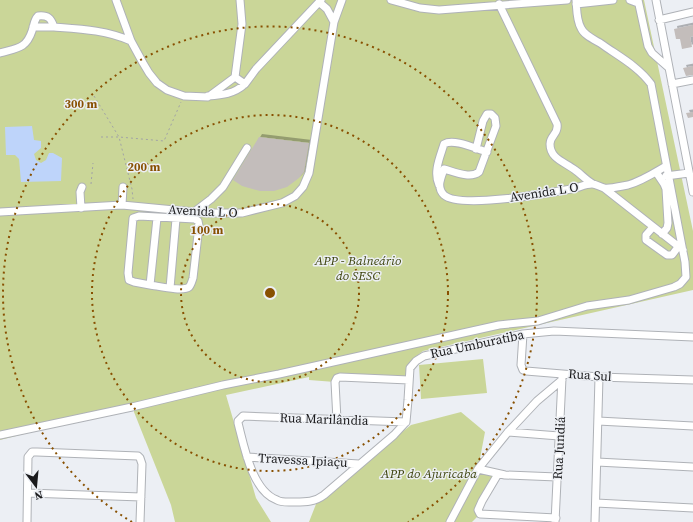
<svg xmlns="http://www.w3.org/2000/svg" width="693" height="522" viewBox="0 0 693 522" font-family="'Source Serif 4',serif">
<defs>
<filter id="shadow"><feDropShadow dx="3" dy="-3" stdDeviation="0" flood-color="#0004"/></filter>
</defs>
<rect width="100%" height="100%" fill="#eceff4"/>
<path fill="#cad698" d="M0,0H644L693,231V290L423,351C409,362 407,362 406,380L340,377L335,382L309,380V377L226,395L256,498L271,522H175L171,505L132,407L0,440Z
M483,359L487,393L421,399L419,365Z
M461,412L485,432L478,469L498,474L482,501L480,514L472,522H309L318,499L411,425Z"/>
<path fill="#bed4fa" d="M32,126L34,140L41,141V148L34,154L36,160L41,163L46,160L49,153H53L62,158L61,181L21,182L19,159L15,155H6L5,127Z"/>
<path fill="#c3bdbb" filter="url(#shadow)" d="M693,25V36L690,37L692,47L682,49L680,39H676L674,29Z
M693,66V75L686,76L683,68Z
M693,112V117L688,118L686,113Z
M259,137L309,143L304,172L299,178L287,187L274,191H260L242,186L233,180Z"/>
<g fill="none" stroke-linecap="round" stroke-linejoin="round">
<defs>
<path id="minor" d="M116,0L131,41L143,63L149,73L157,83L167,90L184,96L208,97L235,77L245,84L256,69L321,0
M391,0L420,8L439,10L567,0
M630,0L638,3
M638,0L648,46L652,53L669,68
M656,0L693,192
M319,2L327,9L334,22
M499,4L557,124C559,134 550,135 550,144C550,159 565,162 575,170C581,174 586,180 593,184
M576,4L613,0
M659,20L693,12
M33,27H54
M0,53C17,48 26,49 32,31C34,25 34,20 38,16C48,15 51,18 54,27C81,29 106,30 131,41
M235,77L242,24L240,0
M672,84L693,80
M208,96C222,95 234,94 245,84
M476,149L483,121L487,114H491L495,118L496,126L479,172C470,179 455,172 444,169C441,178 436,187 444,195C459,209 549,193 571,189C578,188 585,184 592,184C596,184 600,187 604,188C611,189 621,186 628,185C642,181 654,173 666,166
M656,172L664,184L666,189L668,223L667,228L662,234
M666,176L689,173
M439,185C433,172 440,157 444,144C454,138 476,149 487,152
M604,188L683,250
M122,205L123,187
M81,208L80,192L82,187
M0,212L122,205L206,213H242L282,203L295,196L303,187L309,173L334,22L342,0
M194,212L211,199L223,187L247,148
M653,227L646,235V240L667,255H672L678,247
M150,285L134,282L129,280L128,273L133,218L139,216L195,219L198,221L199,226L193,278C192,281 191,285 189,287C183,292 158,286 150,285L157,218
M170,288L176,219
M523,334L521,365L523,370L526,371L599,377L693,380
M337,420L335,382L337,378L340,377L409,380
M598,421L693,426
M406,422L243,416L238,421V423C244,446 252,491 277,500C282,503 289,502 295,502C306,502 315,502 324,495L394,435L406,422L408,400L410,368L416,361L424,356L523,334L554,331L693,337
M508,432L559,436
M0,435L132,407L223,385L279,374L499,325L538,321L587,306L629,300L674,287L680,284L686,277L685,262L651,84C638,66 618,56 600,43C593,39 584,35 581,28C576,19 577,9 576,0
M247,457L359,464
M597,462L693,467
M478,469L505,475L557,477
M498,474L482,501L478,510L480,514L556,518
M28,493L141,497
M596,503L693,508
M27,522L28,457L32,452H37L138,456L140,458L142,464L140,522
M450,522L478,469L508,432L537,401L562,380
M555,522L562,378
M595,522L599,377"/>
</defs>
<use href="#minor" stroke="#afb2b7" stroke-width="9"/>
<path stroke="#a1a2a6" stroke-width="1" stroke-dasharray="2 3" stroke-linecap="butt" d="M94,96L119,137L132,189L133,199
M101,137H119L164,141L181,102
M91,184L93,163"/>
<use href="#minor" stroke="#fff" stroke-width="7"/>
</g>
<g fill="none" stroke="#885001" stroke-width="2" stroke-dasharray="2 4">
<circle cx="270" cy="293" r="89"/>
<circle cx="270" cy="293" r="178"/>
<path d="M132 522A267 267 0 1 1 408 522"/>
</g>
<g text-anchor="middle" dominant-baseline="central" stroke-width="3" stroke-linejoin="round" paint-order="stroke">
<g font-size="13" fill="#1a1a1c" stroke="#eceff4">
<text transform="translate(544 192) rotate(-9)">Avenida L O</text>
<text transform="translate(203 211) rotate(3)">Avenida L O</text>
<text transform="translate(477 344) rotate(-12)">Rua Umburatiba</text>
<text transform="translate(590 375) rotate(4)">Rua Sul</text>
<text transform="translate(324 419) rotate(2)">Rua Marilândia</text>
<text transform="translate(559 448) rotate(-87)">Rua Jundiá</text>
<text transform="translate(303 460) rotate(3)">Travessa Ipiaçu</text>
</g>
<g font-size="13" font-style="italic" fill="#3e450e" stroke="#eceff4">
<text x="358" y="260">APP - Balneário<tspan x="358" dy="15">do SESC</tspan></text>
<text x="429" y="473">APP do Ajuricaba</text>
</g>
</g>
<circle cx="270" cy="293" r="6" fill="#885001" stroke="#eceff4" stroke-width="2"/>
<g font-size="12" text-anchor="middle" font-weight="bold" fill="#885001" stroke="#eceff4" stroke-width="3" stroke-linejoin="round" paint-order="stroke">
<text x="81" y="108">300 m</text>
<text x="144" y="171">200 m</text>
<text x="207" y="234">100 m</text>
</g>
<g transform="translate(36 486) rotate(164)" stroke="#eceff4" stroke-width="3" paint-order="stroke">
<path d="M0-3L7 15L0 10L-7 15Z" fill="#1a1a1c"/>
<text y="-6" font-size="11" font-weight="bold" text-anchor="middle" fill="#1a1a1c">N</text>
</g>
</svg>
